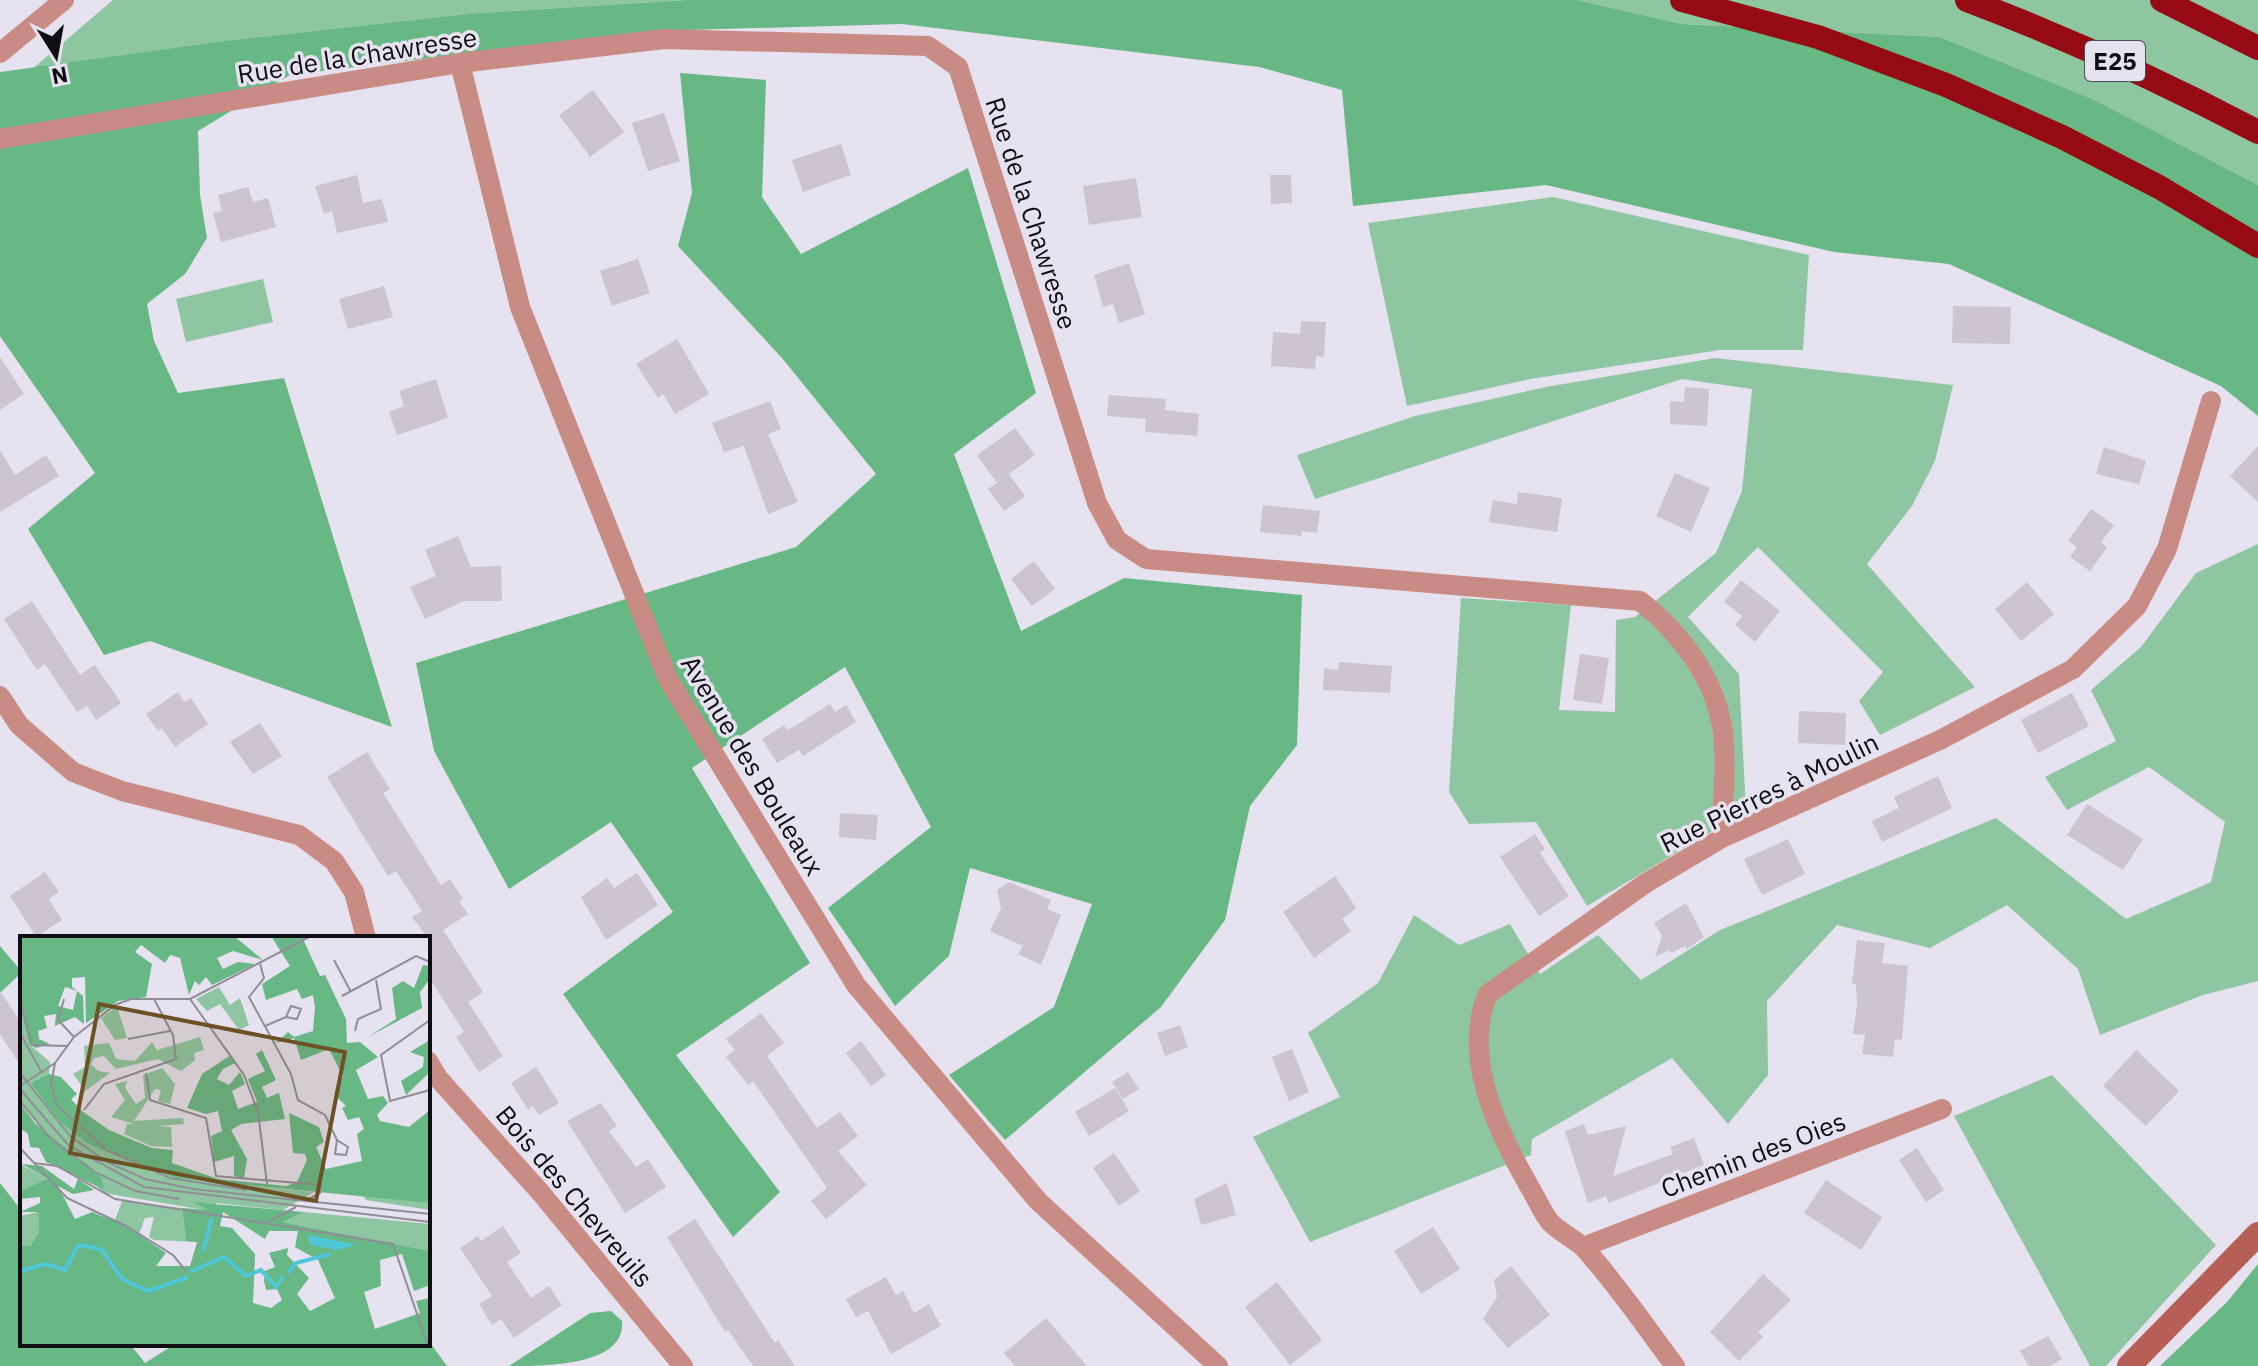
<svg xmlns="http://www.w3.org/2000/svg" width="2258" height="1366" viewBox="0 0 2258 1366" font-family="'IBM Plex Sans',sans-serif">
<rect width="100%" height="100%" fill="#e7e2ef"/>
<path fill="#8ec6a1" d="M113,0H687L478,13L31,70Z
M1577,0H2258V185L2095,100L1940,37L1682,24Z
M1553,197L1809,255L1803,350H1720L1530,379L1407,406L1368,223Z
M263,279L273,322L186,342L176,299Z
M1715,358L1953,385L1935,461L1912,506L1867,564L1975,687L1880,735L1859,701L1883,672L1758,547L1688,617L1739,674L1746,811L1587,906L1536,822L1469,824L1449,792L1461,598L1571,605L1559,710L1615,712L1616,620L1635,617L1716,553L1742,491L1752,389L1682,379L1315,499L1297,455L1415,416L1546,387Z
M2258,544V981L2203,995L2100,1035L2078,969L2007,905L1930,948L1837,925L1767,1001L1768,1075L1728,1124L1672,1058L1532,1139L1531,1155L1310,1242L1253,1137L1340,1097L1308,1033L1378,983L1414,915L1459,945L1510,924L1540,974L1598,935L1641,980L1720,930L1996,818L2126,919L2211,882L2225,822L2149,767L2067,810L2045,777L2116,741L2091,690L2141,647L2196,573Z
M2052,1075L2216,1245L2106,1366H2090L1954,1116Z"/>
<path fill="#68b886" d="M687,0H1577L1682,24L1940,37L2095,100L2258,185V416L2221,386L1949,264L1834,252L1546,185L1353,206L1342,90L1259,67L902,24L652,31L290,75L198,131L200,195L207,238L185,274L147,304L154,341L178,393L284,378L392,727L150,641L104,655L28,529L95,473L0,336V72L226,41L478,13Z
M680,73L766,80L762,197L801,254L968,168L1036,393L954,454L1021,631L1124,578L1302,595L1297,745L1250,806L1225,920L1161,1007L1005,1140L949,1075L1054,1007L1092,904L970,868L949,956L895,1006L828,908L931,827L845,667L692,768L810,963L676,1055L780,1192L733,1237L563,994L673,912L611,822L509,889L434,751L416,663L796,547L876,474L782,358L678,246L692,193Z
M0,946L22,972L0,993Z
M0,1183L22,1211V1344H130L145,1363L175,1344H428V1340L447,1366H0Z
M2258,1264V1366H2160L2227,1302Z
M611,1311L622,1321C626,1366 546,1366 509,1366L590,1313Z"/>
<path fill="#cdc4cf" d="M593,90L624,132L590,157L559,115Z
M664,113L680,161L648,171L632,123Z
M841,144L851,175L803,192L792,160Z
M357,175L363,203L382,199L388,222L337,233L332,211L324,214L315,186Z
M1270,175H1291L1292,203L1271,204Z
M1136,178L1142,217L1089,225L1083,186Z
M248,187L253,202L268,198L276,227L221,242L213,213L222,211L218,195Z
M638,259L650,293L612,306L600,271Z
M1129,263L1145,314L1119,323L1113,304L1103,307L1094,275Z
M384,286L393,317L348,329L339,299Z
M1953,306L2011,307L2010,344L1952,343Z
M1301,321L1326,322L1324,357L1316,356L1315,369L1271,366L1273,332L1300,334Z
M677,339L709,394L675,414L663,394L658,398L636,364Z
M0,357L24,394L0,410Z
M436,379L448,418L397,435L389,412L404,406L399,391Z
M1685,387L1709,389L1707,426L1670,424V401L1684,402Z
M1109,395L1166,399L1165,410L1199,414L1197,436L1145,432L1146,419L1107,416Z
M770,401L781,429L768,434L798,502L768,514L744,446L724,452L712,423Z
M1015,428L1035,455L1009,474L1025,496L1004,511L988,489L997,483L977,455Z
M2258,446V502L2230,476Z
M2104,447L2146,461L2139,484L2096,474Z
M0,450L15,475L46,455L59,476L0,512Z
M1675,473L1710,488L1691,532L1656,516Z
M1518,492L1562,498L1557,532L1489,522L1493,500L1517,504Z
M1263,505L1320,511L1317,533L1302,531L1301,536L1260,532Z
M2091,509L2114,525L2101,542L2107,547L2090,571L2070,557L2077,547L2068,541Z
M458,536L471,567L501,566L502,601H464L425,619L410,587L436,576L425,550Z
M1034,561L1055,589L1032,606L1011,579Z
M1741,580L1780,611L1755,642L1735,625L1742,616L1724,602Z
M2027,582L2054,614L2021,641L1995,609Z
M32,601L80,675L95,665L121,703L96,720L87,706L77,712L45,664L37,670L4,619Z
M1580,654L1609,658L1602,704L1573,700Z
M1339,662L1392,666L1390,693L1323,690L1324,668L1338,670Z
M178,692L184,702L191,698L208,724L175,747L162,728L158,731L146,714Z
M2072,693L2089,726L2038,753L2021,720Z
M830,704L835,712L846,705L856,722L803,756L799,750L777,763L762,739L784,725L787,730L795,726Z
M1799,711L1846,713L1845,745L1798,743Z
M260,723L282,756L253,774L230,742Z
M367,752L390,789L383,793L441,885L450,879L463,899L459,901L468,914L443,930L483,992L468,1002L503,1056L479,1072L456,1037L464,1032L428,976V938L412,917L422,911L396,871L388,876L327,777Z
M1938,776L1952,808L1882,842L1872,821L1899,808L1894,797Z
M2087,804L2143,839L2123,870L2067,835Z
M840,813L878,815L876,840L839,837Z
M1535,834L1545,849L1540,853L1569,896L1539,916L1500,857Z
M1788,839L1805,874L1762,895L1744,859Z
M45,872L59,892L49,899L62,920L36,937L10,896Z
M637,873L658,905L606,940L581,897L607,878L614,888Z
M1335,876L1356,908L1342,919L1351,931L1314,958L1283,912Z
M1009,882L1051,900L1047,909L1061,915L1041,965L1018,954L1023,946L990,931L1001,908L997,890Z
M1686,903L1704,937L1687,949L1685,946L1671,953L1669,950L1655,957L1662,936L1654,923Z
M1857,940L1885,943L1882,963L1908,966L1902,1040L1895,1039L1893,1057L1862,1054L1865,1035L1853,1034L1857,1005L1856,984H1852Z
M0,991L22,1024V1068L0,1034Z
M761,1013L784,1043L767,1056L817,1128L840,1112L858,1136L838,1151L867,1185L826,1219L811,1201L827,1188L753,1081L748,1085L726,1057L735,1050L726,1039Z
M1180,1025L1188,1047L1165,1056L1157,1033Z
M861,1041L886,1075L871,1086L846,1053Z
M1292,1049L1309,1092L1289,1101L1272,1057Z
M2136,1050L2179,1091L2146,1126L2103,1086Z
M536,1067L559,1103L539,1115L533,1106L528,1110L511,1083Z
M1128,1072L1139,1089L1123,1099L1112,1082Z
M1115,1088L1129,1111L1089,1136L1075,1112Z
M601,1103L617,1126L609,1131L636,1167L648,1159L666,1187L625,1213L567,1121Z
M1584,1124L1588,1135L1626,1126L1613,1176L1673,1154L1670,1147L1694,1138L1704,1165L1609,1203L1606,1196L1588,1203L1565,1131Z
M1917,1148L1944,1190L1926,1202L1899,1160Z
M1114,1153L1140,1191L1119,1206L1093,1168Z
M1826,1180L1882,1217L1861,1250L1804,1213Z
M1227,1183L1236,1215L1201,1225L1194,1199Z
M695,1219L775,1343L778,1340L795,1366H753L728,1330L725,1332L667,1237Z
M503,1226L521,1253L507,1262L531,1298L549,1286L562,1305L514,1338L501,1319L492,1325L479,1304L492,1296L460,1248L478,1236L481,1241Z
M1433,1227L1460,1269L1421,1294L1394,1251Z
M1511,1266L1550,1315L1508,1348L1483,1319L1497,1297L1494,1280Z
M1763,1274L1791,1300L1758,1332L1763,1337L1739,1361L1710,1332Z
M886,1277L896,1295L903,1291L914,1313L929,1304L941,1326L891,1354L868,1311L856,1317L846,1299Z
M1277,1282L1322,1340L1290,1365L1245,1307Z
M1046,1318L1087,1366H1015L1004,1353Z
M2048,1336L2062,1359L2050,1366H2029L2020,1351Z"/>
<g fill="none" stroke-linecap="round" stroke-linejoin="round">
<path stroke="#c98c85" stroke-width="20" d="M0,53L64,0
M460,63L520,307L668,679L856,985L1038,1201L1218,1366
M0,139L460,63L664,39L928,46L958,67L1097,503L1117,540L1146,559L1640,601C1681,633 1716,679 1723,733C1727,767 1722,804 1722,838
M0,696L19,725L73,772L122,791L299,835L334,861L354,892L366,938
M428,1061L438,1078L541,1193L683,1366
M1583,1247L1942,1109
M1675,1366C1646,1327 1618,1286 1585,1249C1575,1239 1561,1233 1551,1223C1542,1213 1536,1197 1529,1186C1498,1132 1461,1056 1488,994L1646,883L1722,838L1940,740L2073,669L2137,606L2167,549L2211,401"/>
<path stroke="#b65f57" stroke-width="24" d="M2129,1366L2258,1234"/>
<path stroke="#960a13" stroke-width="24" d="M1682,0L1818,37L1946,85L2062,137L2159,187L2258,246
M1967,0C2067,38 2163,82 2258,132
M2162,0L2258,48"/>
</g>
<g text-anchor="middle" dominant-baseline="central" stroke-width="7" stroke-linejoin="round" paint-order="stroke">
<rect fill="#e7e2ef" stroke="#504e54" stroke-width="2" x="2085" y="41" width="60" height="40" rx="6"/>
<g font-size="24" font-weight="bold" fill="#100e12">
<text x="2115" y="61">E25</text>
</g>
<g font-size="26" fill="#100e12" stroke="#e7e2ef">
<text transform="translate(357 55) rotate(-9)">Rue de la Chawresse</text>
<text transform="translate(1032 213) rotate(72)">Rue de la Chawresse</text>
<text transform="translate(753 765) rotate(59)">Avenue des Bouleaux</text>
<text transform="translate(1769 792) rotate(-26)">Rue Pierres à Moulin</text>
<text transform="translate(1753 1154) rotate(-21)">Chemin des Oies</text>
<text transform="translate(575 1196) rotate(50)">Bois des Chevreuils</text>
</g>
</g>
<g transform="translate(20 936)">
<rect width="410" height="410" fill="#e7e2ef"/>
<path d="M199,51L210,69L220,62L229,89L219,94L200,68L187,75L176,63ZM97,70L107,102L95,104L81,82ZM0,71L9,108L30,126L29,138L12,147L113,226L155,242L294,256L263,274L196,267L197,276L83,257L0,167ZM180,101L184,114L174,117L175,124L161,135L138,123L96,133L84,120L74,122L71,128L78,135L90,137L61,158L62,150L53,138L65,131L64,110L89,107L96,123L115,125L132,106L137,114ZM142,132L155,148L150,168L138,165L141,154L135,153L114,185L163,182L164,188L137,190L151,191L152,211L131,210L104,198L107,188H114L91,181L105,164L95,148L107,145L105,152L116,168L125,162L123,139ZM0,228L28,243L27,246L0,255ZM342,259L410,267V274L346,264ZM102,265L162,272L166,304L178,306L134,304L129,301L134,281L125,282L119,298L95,284ZM18,276L19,296L10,310H0V280ZM284,276L410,288V315L263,286Z" fill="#8ec6a1"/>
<path d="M0,0H214L243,24L213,15L197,22L203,33L218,26L235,28L192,49L186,41L179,49L175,45L169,59L160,22L150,19L145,27L121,9L115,16L132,28L126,61L98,65L66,87L65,41L52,42V51L63,60L64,88L55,81L35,90L36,78L24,80L27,92L18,95L19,103L30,108L16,112L9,108L0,71ZM45,51L57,55L53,74L38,70ZM251,0H286L283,3L300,40L305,39L326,83L327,107L340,106L358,121L336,134L348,163L363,160L368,167L357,179L360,185L389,191L410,174V267L155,242L70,209L40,186L11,147L29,138L41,141L57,158L51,163L62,175L89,194L132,212L153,214L152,227L198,243L266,250L277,246L287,224L285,218L273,217L269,177L299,191L304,206L296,211L306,233L342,225L337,198L344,193L339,181L328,184L322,172L326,170L314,158L323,140L309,113L281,124L274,102L256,107L268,96L274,101L293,95L295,71L293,59L282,63L277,53L246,64L242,48L270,30ZM403,29L410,30V43L400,56L402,72L348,101L376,83L372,52L383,45L394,52ZM410,104V136L386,159L381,145L403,131L404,121L390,116ZM242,114L256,144L242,151L247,162L259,157L265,183L221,188L211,194L227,223L224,242L214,240V220L194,226L191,200L202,195L198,175L186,178L167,172L182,138L211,119L215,127L203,133L197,143L209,149L220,136L225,148L212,155L218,173L237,166L228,143L245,135L236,118ZM0,167L15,187L81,241L85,254L26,226L19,212L10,211L8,198L0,192ZM2,228L22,230L54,253L58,243L74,254L53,258L38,250L55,283L72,276L106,290L146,317L136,330H170L177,306L166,305L162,272L189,274L172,266L284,276L263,286L410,315V349L394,355L382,318L360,324L361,350L344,356L355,393L400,377L396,365L410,362V405L406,410H0V310H10L19,296L18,276H0L20,267V261L0,263V255L28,243ZM203,276L245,303L249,295H278L275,311L298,324L315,362L290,375L277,358L289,342L267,319L268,312L249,317L255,331L245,335L244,345L246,354L257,353L262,364L251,372L233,367L235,318L212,292L200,290Z" fill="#68b886" fill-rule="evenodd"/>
<path d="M288,299L337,309L317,314L291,309Z" fill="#50c7d9"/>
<path fill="none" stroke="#50c7d9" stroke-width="4" d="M183,315L192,282M0,335L26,328L45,334L57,311L63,309L82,314L102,343L128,355L168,341M170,336L204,321L226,340L241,334L256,351L263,340M268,337L276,327L310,318"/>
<path fill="none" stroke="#918d97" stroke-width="2" d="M314,24L331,56M240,28L244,42L229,61L271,138L278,164L305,179L317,204L328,211L326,219L315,218L317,204M322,60L396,20L410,26M0,63L12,109L47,110M44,63L38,84L54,101M170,63L224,139L238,176L247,248M410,84L361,119L370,165L410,154M245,90L266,81L277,83L281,73L271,70L266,81M335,95L338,83L361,73L356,44M0,97L22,137M108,103L150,95M35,127L31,149L37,169L86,214L150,242L226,254M0,137L50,200L87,226L125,243L173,253L410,278M126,137L130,164L186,182L196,240L301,249L300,257L287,264M0,150L35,127L54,101L95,69L111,63H170L291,0M0,153L49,210L124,251L410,286M0,165L31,203L75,236L115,255L159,263M64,174L84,148L156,123L153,99L134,63M0,212L47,262L106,290L153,319L166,335M14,227L37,230L95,263L373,308L408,410M250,285L276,271"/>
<path fill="#6d5124" fill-opacity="0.15" stroke="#6d5124" stroke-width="4" d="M79,68L325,116L296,265L50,217Z"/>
<rect width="410" height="410" fill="none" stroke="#100e12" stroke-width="4"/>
</g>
<g transform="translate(56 56) rotate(169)" stroke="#e7e2ef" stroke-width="6" paint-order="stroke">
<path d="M0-6L14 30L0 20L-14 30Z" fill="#100e12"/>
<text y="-12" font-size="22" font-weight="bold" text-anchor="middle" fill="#100e12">N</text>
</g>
</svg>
